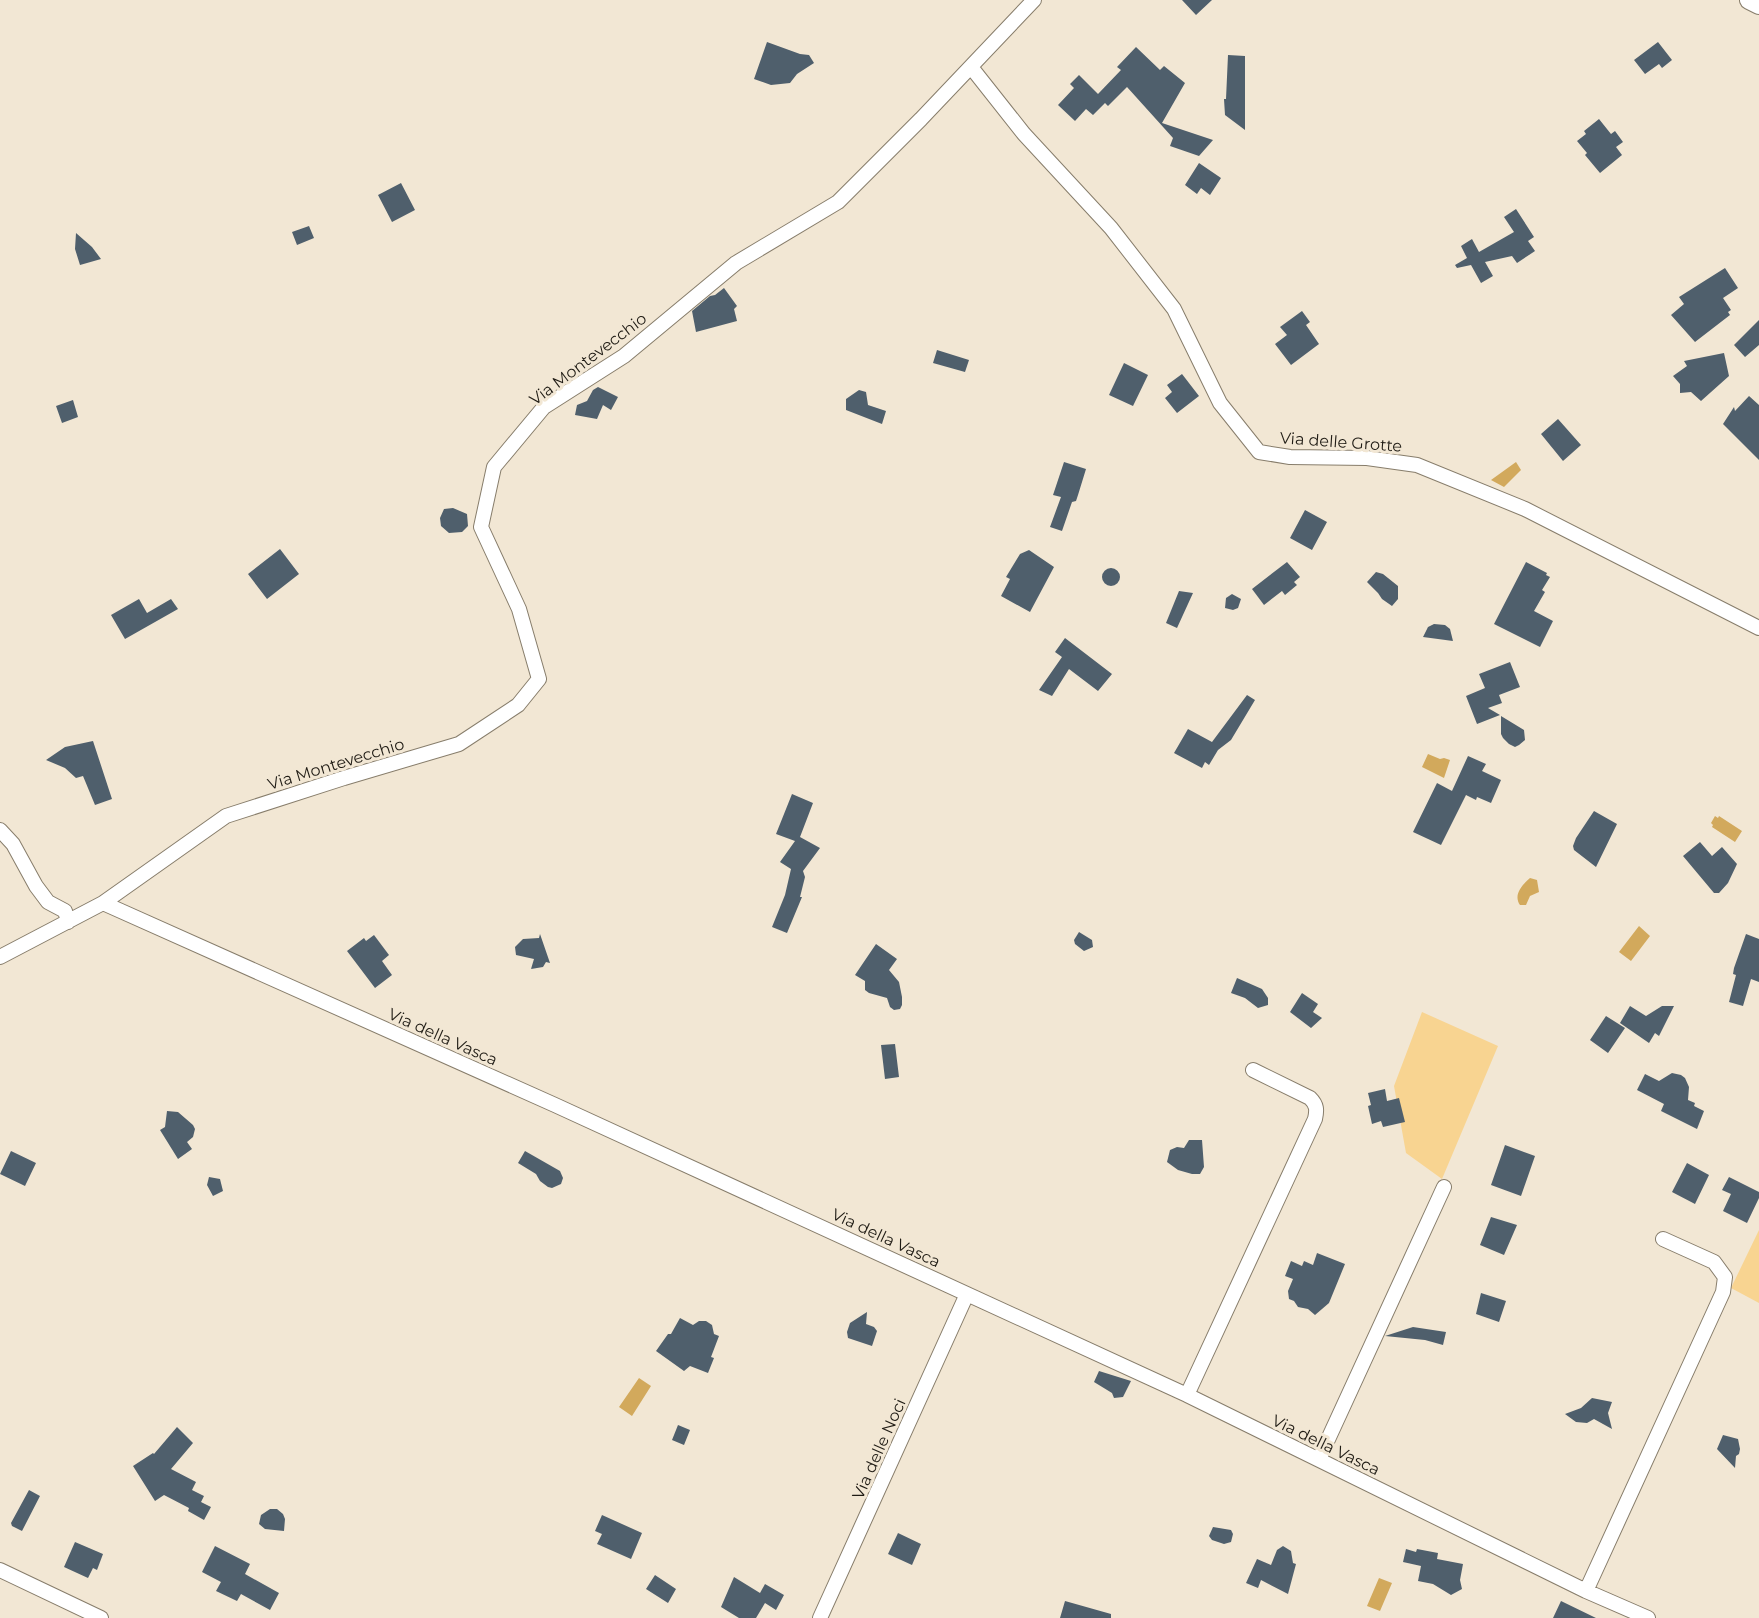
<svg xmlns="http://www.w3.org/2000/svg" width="1759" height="1618" viewBox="0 0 1759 1618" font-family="Montserrat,sans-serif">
<rect width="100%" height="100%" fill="#f2e7d4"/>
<path fill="#f8d491" d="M1422,1012L1498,1046L1442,1179L1406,1153L1394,1086Z
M1759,1230V1303L1731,1288Z"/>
<path fill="#d2a95c" d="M1516,462L1521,470L1504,487L1491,480Z
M1428,754L1440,759L1444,758L1450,760L1444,778L1422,767Z
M1715,816L1718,818L1719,816L1742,831L1735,842L1712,827L1713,825L1711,823Z
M1530,878L1537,880L1539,892L1530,896L1526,905H1520C1513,895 1522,885 1530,878Z
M1639,926L1650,936L1631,961L1619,952Z
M639,1378L651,1386L632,1416L619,1407Z
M1379,1578L1392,1583L1380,1611L1367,1606Z"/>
<path fill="#4f5f6c" d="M1182,0H1212L1196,15Z
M767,42L800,54L809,55L814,63L797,74L790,83L771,85L754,79Z
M1658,42L1672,60L1662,68L1659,64L1645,74L1634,60Z
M1136,47L1160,70L1164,66L1185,83L1162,123L1213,140L1199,156L1170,146L1173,138L1127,87L1108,106L1105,103L1093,115L1086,109L1075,121L1058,105L1074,88L1070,84L1079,75L1098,94L1121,70L1117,67Z
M1228,55L1245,56V130L1225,115L1224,99H1226Z
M1599,119L1611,134L1615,131L1623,142L1616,147L1622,155L1600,173L1585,155L1587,153L1577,141L1586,134L1584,131Z
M1199,163L1221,178L1210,195L1201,188L1197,194L1185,185Z
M401,183L415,210L392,222L378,195Z
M1516,209L1534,237L1528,241L1535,251L1517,263L1512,256L1485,262L1493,276L1481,283L1471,265L1457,268L1455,265L1467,258L1461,246L1472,239L1479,252L1514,232L1504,217Z
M309,226L314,238L297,245L292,232Z
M76,233L92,247L101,259L80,265L75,249Z
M1725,268L1738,288L1723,298L1731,310L1728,312L1730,315L1695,342L1671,315L1684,304L1679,297Z
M724,288L737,306L734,309L737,321L696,332L692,311L710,296L715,295Z
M1302,311L1310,322L1306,325L1319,344L1291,365L1275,344L1287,335L1280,327Z
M1759,320V345L1745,357L1734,345Z
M937,350L969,360L965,372L933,363Z
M1724,353L1729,376L1701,401L1691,392L1680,393V384L1673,376L1687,366L1684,361Z
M1124,363L1148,375L1133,406L1109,395Z
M1182,374L1199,396L1177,413L1165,398L1172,392L1167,385Z
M598,387L618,397L611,410L603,405L597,419L575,415L577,405L587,401L593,390Z
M859,390L866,392L868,405L886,411L882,424L846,410V399Z
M1749,396L1759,405V460L1723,424L1734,407L1735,411Z
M73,400L78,417L62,423L56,406Z
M1558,419L1581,445L1563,461L1541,434Z
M1064,462L1086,469L1078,495L1076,501L1072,502L1062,531L1050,527L1061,497L1053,495Z
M453,508L467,514L468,526L462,532L449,533L441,526L440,518L444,509Z
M1305,510L1327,522L1312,550L1290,538Z
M280,549L299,574L267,599L248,574Z
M1029,550L1054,567L1030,612L1001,596L1010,579L1006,577L1020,554Z
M1287,562L1300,577L1294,582L1297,585L1285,595L1282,591L1264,605L1252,589Z
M1526,562L1547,573L1546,575L1550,577L1542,590L1545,592L1534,611L1553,621L1540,647L1494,624Z
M1102 577a9 9 0 1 1 18 0a9 9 0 1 1-18 0Z
M1376,572L1383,574L1398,586V599L1392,606L1382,599L1378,593L1367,582Z
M1179,591L1193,593L1177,628L1166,623Z
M1232,594L1241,599L1238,608L1233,610L1225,608L1226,598Z
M139,599L147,613L171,599L178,609L125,639L111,615Z
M1434,624L1445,625L1450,629L1453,641L1423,637L1428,627Z
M1065,638L1112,674L1098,691L1069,669L1052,696L1039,690L1062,657L1055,652Z
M1510,662L1520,687L1499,695L1502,703L1488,708L1500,715L1477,724L1466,696L1485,688L1479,674Z
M1247,695L1255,700L1231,740L1218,750L1209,765L1205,762L1202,768L1174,753L1188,729L1212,742Z
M1501,716L1524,730L1525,740L1519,745L1515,747L1509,744L1503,738L1501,734Z
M93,741L112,799L95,805L83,776L76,778L65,768L46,760L65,747Z
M1468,756L1486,764L1482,771L1501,780L1491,803L1477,797L1476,800L1466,795L1441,845L1413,832L1437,783L1452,791Z
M792,794L813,803L800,837L820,848L803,871L805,877L800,897H802L787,933L772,927L785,895L791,869L780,862L795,841L776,834Z
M1594,811L1617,824L1596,867L1574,850L1573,846L1576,838Z
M1700,842L1712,856L1722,847L1737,864L1728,883L1719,893H1714L1683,856Z
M1079,932L1092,940L1093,947L1084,951L1075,944L1074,940Z
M540,934L550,963L546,962L543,967L531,969L534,959L516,955L515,947L523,939L539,938Z
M1746,934L1759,939V982L1751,979L1743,1006L1729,1002L1736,975L1733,974L1734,968Z
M374,935L389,955L382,961L392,975L375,988L347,951L364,938L366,941Z
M876,944L897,959L889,970L899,982L902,997V1005L900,1009L894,1010L890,1007L887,998L869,993L865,990V981L855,975Z
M1237,978L1262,989L1268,998V1005L1258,1008L1245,998L1231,993Z
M1302,993L1318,1004L1313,1012L1322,1018L1311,1028L1290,1012Z
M1630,1006L1646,1016L1662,1006H1674L1659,1036L1655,1033L1649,1043L1620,1023Z
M1606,1016L1625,1028L1608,1053L1590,1040Z
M895,1044L899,1077L885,1079L881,1045Z
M1672,1073L1681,1075L1685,1078L1689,1087L1688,1100L1695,1103L1694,1106L1704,1111L1697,1129L1661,1111L1664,1104L1637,1090L1645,1074L1659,1081Z
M1385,1089L1387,1101L1399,1098L1405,1122L1383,1127L1381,1121L1372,1124L1368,1106L1371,1105L1368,1093Z
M167,1111L178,1112L193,1125L195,1129L193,1137L187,1142L192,1149L178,1159L160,1130L165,1127Z
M1189,1140H1202L1204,1167L1200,1174H1192L1178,1170L1167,1162L1170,1150L1177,1147L1184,1148Z
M1505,1145L1535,1156L1521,1196L1491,1185Z
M11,1151L36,1163L25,1186L0,1174Z
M525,1151L560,1171L563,1178L561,1184L552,1188L548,1187L540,1181L536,1174L518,1163Z
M1687,1163L1709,1175L1695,1204L1672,1192Z
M209,1177L220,1179L223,1191L213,1196L207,1185Z
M1729,1177L1759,1192V1198L1747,1223L1723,1211L1731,1194L1722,1190Z
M1491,1217L1517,1225L1504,1255L1480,1245Z
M1317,1253L1345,1264L1329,1303L1315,1315L1308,1309L1298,1307L1294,1301L1289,1299L1288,1291L1293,1279L1285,1276L1291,1261L1302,1266L1304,1261L1313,1265Z
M1481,1293L1506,1301L1499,1322L1476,1314Z
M867,1312L866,1324L874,1327L877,1331L872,1346L848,1338L847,1332L850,1323Z
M680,1318L693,1325L699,1321H706L712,1325L714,1334L719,1336L711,1357L714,1358L708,1373L690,1366L684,1371L656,1351L668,1334H671Z
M1413,1327L1446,1332L1443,1345L1425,1340L1385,1336Z
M1099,1371L1131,1381L1123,1397L1114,1398L1112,1393L1094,1382Z
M1592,1398L1612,1402L1608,1413L1612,1429L1594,1419L1587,1423L1576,1422L1565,1414L1581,1408Z
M678,1425L690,1430L684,1445L672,1440Z
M177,1427L193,1443L171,1469L196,1482L192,1490L204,1496L201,1502L211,1507L204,1520L188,1511L189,1508L164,1495L155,1501L133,1466L153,1453L154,1454Z
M1723,1435L1738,1439L1740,1449L1739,1454L1736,1456L1735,1468L1717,1449Z
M29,1490L40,1496L22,1531L12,1526L11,1523Z
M270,1509H277L283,1514L285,1519L284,1531L265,1529L259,1524L261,1515Z
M602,1515L642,1533L631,1559L597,1544L602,1534L595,1531Z
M1213,1527L1231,1530L1233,1534L1231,1542L1224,1544L1212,1540L1209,1536Z
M898,1533L921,1544L912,1565L888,1554Z
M75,1542L103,1554L97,1570L93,1568L88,1578L64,1567Z
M215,1546L250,1564L245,1574L279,1593L270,1610L241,1594L237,1601L216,1591L221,1582L202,1572Z
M1283,1546L1291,1551L1293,1563L1296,1564L1288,1594L1261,1580L1258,1588L1246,1583L1257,1559L1271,1565L1277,1550Z
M1406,1549L1416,1552L1417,1549L1438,1553L1437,1559L1463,1564L1460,1580L1462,1589L1451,1595L1433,1584L1418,1581L1421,1566L1403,1562Z
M655,1575L676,1589L668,1603L646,1589Z
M734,1577L760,1593L765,1584L784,1595L776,1610L765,1603L756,1618H739L721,1607Z
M1065,1601L1111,1614V1618H1060Z
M1561,1601L1596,1618H1553Z"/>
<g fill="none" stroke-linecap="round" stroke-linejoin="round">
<defs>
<path id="minor" d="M971,67L1024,134L1111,228L1174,309L1220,403L1259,452L1290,457L1367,458L1417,465L1525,509L1759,628
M0,830L13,844L36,886L48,902L65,911L68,922
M103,903L555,1105L1187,1395L1586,1591L1648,1618
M0,957L103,903L226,816L344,778L459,744L518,705L539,679L519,609L481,527L494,467L544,407L624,356L736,263L838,202L921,119L1034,0
M1187,1395L1315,1119C1317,1110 1317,1105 1310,1098L1253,1070
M1319,1459L1444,1187
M0,1570L101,1618
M1586,1591L1723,1292L1725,1277L1714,1262L1663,1239
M820,1618L967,1294"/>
<path id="tertiary" d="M1749,0L1759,5"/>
</defs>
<use href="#minor" stroke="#877d6b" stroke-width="16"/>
<use href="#tertiary" stroke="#877d6b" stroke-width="20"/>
<use href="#minor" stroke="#fff" stroke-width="14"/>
<use href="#tertiary" stroke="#fff" stroke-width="18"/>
</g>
<g text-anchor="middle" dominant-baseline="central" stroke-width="6" stroke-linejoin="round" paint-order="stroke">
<g font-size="16" fill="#1f1b14" stroke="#f2e7d4">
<text transform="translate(588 359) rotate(-37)">Via Montevecchio</text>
<text transform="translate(1341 442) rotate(4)">Via delle Grotte</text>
<text transform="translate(336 764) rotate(-17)">Via Montevecchio</text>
<text transform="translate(443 1037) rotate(24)">Via della Vasca</text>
<text transform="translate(886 1238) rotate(25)">Via della Vasca</text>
<text transform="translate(1326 1445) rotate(26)">Via della Vasca</text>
<text transform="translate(879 1449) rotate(-66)">Via delle Noci</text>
</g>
</g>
</svg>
